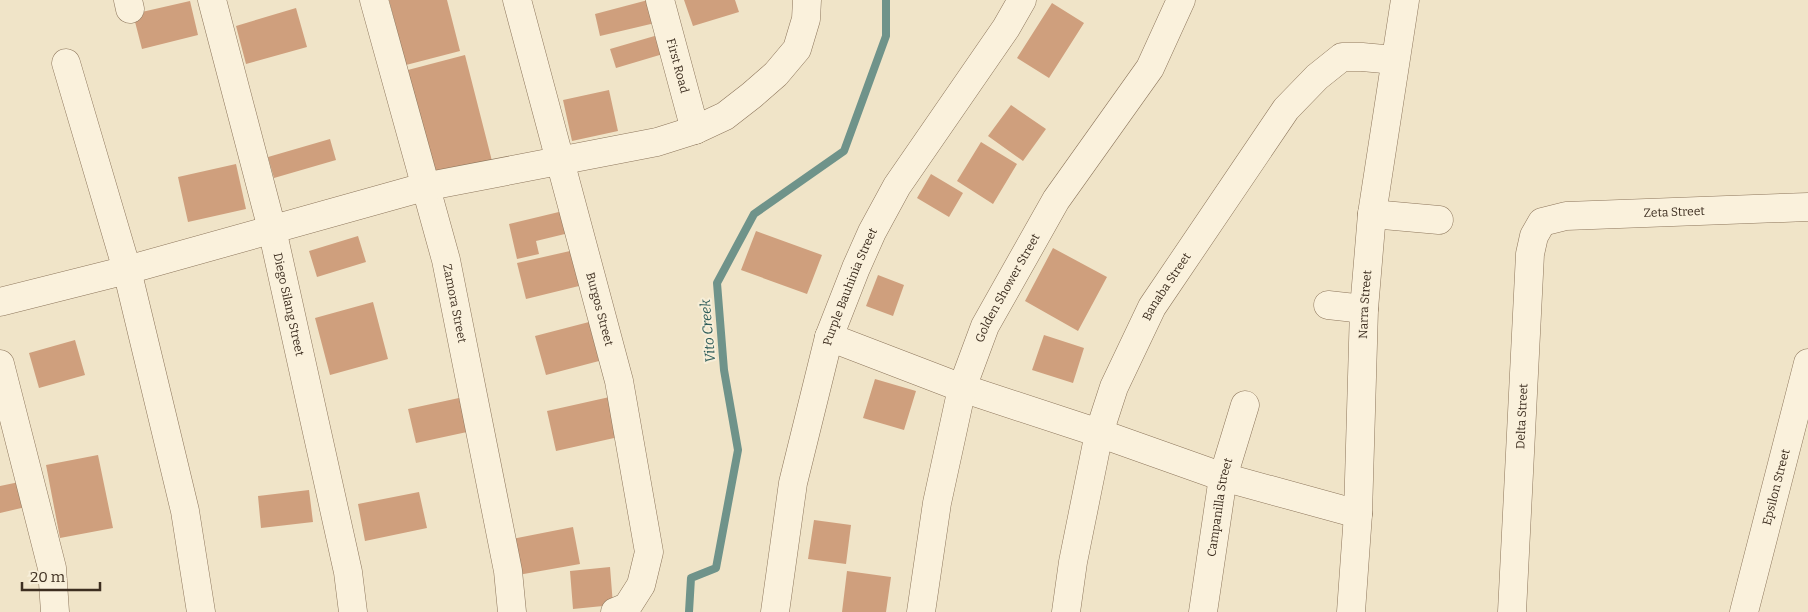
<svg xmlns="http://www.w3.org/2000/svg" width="1808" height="612" viewBox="0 0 1808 612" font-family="Bitter,serif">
<rect width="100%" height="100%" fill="#f0e4c8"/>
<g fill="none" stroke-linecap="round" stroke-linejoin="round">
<path stroke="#6f938a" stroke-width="8" d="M689,612L691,578L716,568L738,450L724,370L717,283L754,214L844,151L886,36V0"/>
</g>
<path fill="#cf9f7d" d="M389,0H447L460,51L406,65Z
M648,0L655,23L600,36L595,14Z
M684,0H735L739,12L693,26Z
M190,1L198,35L142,49L133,14Z
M1052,3L1084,23L1049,78L1017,58Z
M296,8L307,47L246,64L236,26Z
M658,35L663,54L616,68L610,49Z
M465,55L492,161L432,176L404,71Z
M609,90L618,131L572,141L563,100Z
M1011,105L1046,129L1023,161L988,136Z
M330,139L336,160L274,178L268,157Z
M981,142L1017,164L993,204L957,181Z
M236,164L246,209L188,222L178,177Z
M931,174L963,193L949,217L917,198Z
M563,211L569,233L536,241L539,254L517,259L509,224Z
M756,231L822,255L807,294L741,270Z
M358,236L366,262L317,277L309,251Z
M1053,248L1107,277L1078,331L1025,301Z
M570,251L579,286L526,299L517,263Z
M878,275L904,285L893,316L866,306Z
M373,302L388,359L330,375L315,318Z
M589,322L599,361L546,375L535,336Z
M1044,335L1084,348L1073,383L1032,370Z
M75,340L85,375L39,388L29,353Z
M875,379L916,391L904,430L863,418Z
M614,396L623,436L556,451L547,411Z
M459,398L467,432L416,443L408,409Z
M98,455L113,528L60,538L46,465Z
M24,481L30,506L0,513V486Z
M309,490L313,522L261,528L258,496Z
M419,492L427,528L365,541L358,504Z
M814,520L851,525L846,564L808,559Z
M573,527L580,564L518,575L512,539Z
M610,567L613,605L573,609L570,571Z
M847,571L891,577L886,612H842Z"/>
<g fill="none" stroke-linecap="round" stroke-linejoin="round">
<defs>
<g id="minor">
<path d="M128,0L130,9"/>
<path id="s1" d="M212,0L272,229L348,572L353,612"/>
<path id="s2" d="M374,0L446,260L508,571L512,612"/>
<path id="s3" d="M517,0L619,381L649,552L641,585L627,607L615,612"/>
<path id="s4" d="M660,0L695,130"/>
<path d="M66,63L127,270L424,187L657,142L695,130L725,116L752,95L776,74L797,49L806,19L807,0"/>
<path d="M1372,214L1439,220"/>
<path d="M0,302L127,270L185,511L201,612"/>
<path d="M1328,305L1364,309"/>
<path d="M829,337L962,388L1099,433L1223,477L1358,514"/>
<path d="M0,364L52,568L55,612"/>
<path id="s5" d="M775,612L793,483L829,337L856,268L872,232L897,186L1006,28L1022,0"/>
<path id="s6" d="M921,612L937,503L962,388L985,326L1056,200L1150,68L1181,0"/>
<path id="s7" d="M1066,612L1073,562L1099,433L1114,387L1152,307L1286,109L1317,77L1342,57H1362L1395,60"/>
<path id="s8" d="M1203,612L1223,477L1245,405"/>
<path id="s9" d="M1351,612L1358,514L1364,309L1372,214L1405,0"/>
<path id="s10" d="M1512,612L1530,254L1534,236L1542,222L1566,216L1808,207"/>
<path id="s11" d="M1744,612L1808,363"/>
</g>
</defs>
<use href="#minor" stroke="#8d765c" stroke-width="29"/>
<use href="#minor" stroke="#faf1dc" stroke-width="28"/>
</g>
<g text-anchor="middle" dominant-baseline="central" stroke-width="4" stroke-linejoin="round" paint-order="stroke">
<g font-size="12" fill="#3d2e20" stroke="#f7eed8">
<text stroke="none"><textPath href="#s4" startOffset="68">First Road</textPath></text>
<text stroke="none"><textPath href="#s10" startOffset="526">Zeta Street</textPath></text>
<text stroke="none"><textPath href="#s5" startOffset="335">Purple Bauhinia Street</textPath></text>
<text stroke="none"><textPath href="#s7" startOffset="344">Banaba Street</textPath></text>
<text stroke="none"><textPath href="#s6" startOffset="338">Golden Shower Street</textPath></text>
<text stroke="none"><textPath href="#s2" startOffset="314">Zamora Street</textPath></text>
<text stroke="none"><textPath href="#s1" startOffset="314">Diego Silang Street</textPath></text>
<text stroke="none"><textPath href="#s9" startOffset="308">Narra Street</textPath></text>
<text stroke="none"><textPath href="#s3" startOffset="320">Burgos Street</textPath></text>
<text stroke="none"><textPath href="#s10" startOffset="196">Delta Street</textPath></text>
<text stroke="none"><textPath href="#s11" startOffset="129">Epsilon Street</textPath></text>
<text stroke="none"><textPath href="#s8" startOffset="106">Campanilla Street</textPath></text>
</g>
<g font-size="14" font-style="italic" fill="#2f5d5a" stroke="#f7eed8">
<text transform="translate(708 331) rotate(-95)">Vito Creek</text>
</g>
</g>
<path d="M22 582v8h78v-8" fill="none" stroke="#3d2e20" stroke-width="2.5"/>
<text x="30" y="582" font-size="15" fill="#3d2e20" stroke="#f7eed8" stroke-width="4" paint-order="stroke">20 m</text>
</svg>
